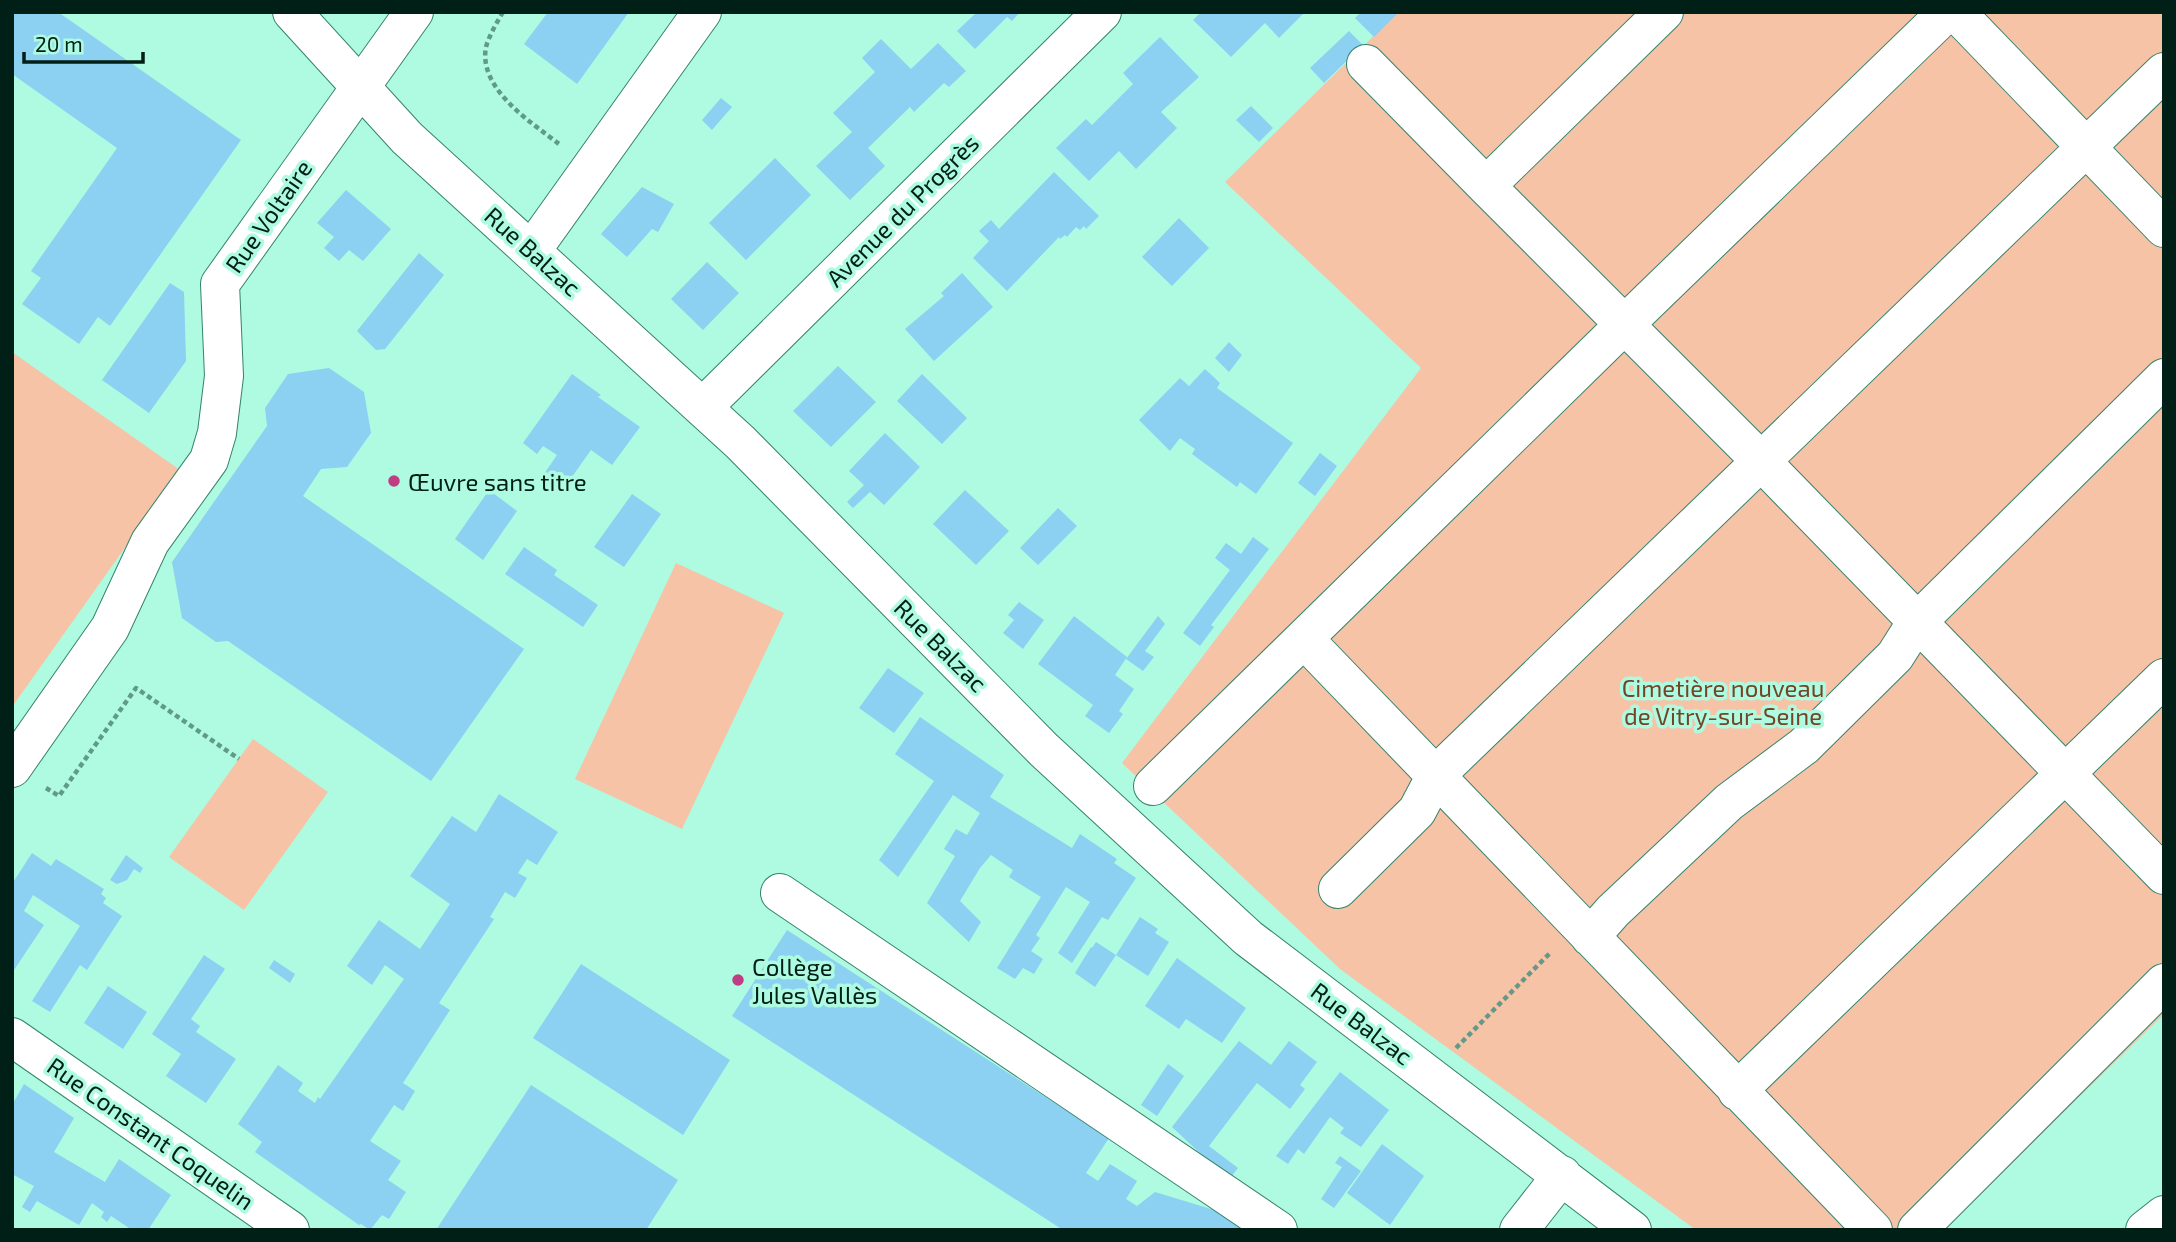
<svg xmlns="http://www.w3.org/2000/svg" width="2176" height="1242" viewBox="0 0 2176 1242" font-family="'Exo 2',sans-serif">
<rect width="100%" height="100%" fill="#aefbe1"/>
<path fill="#f6c3a6" d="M1398,12H2164V1014L1944,1230H1696L1340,969L1122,763L1421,368L1225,182Z
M12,352L180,470L12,707Z
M676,563L784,613L682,829L575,779Z
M253,739L328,792L244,910L169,857Z"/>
<path fill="#8cd0f2" d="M12,12H58L241,140L110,326L98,317L79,344L22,304L41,278L31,271L117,148L12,74Z
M548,12H629L577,84L524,44Z
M977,12H1020L1012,21L1007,17L975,49L957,31Z
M1201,12H1305L1279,38L1265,23L1231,57L1193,20Z
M1361,12H1399L1374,37L1355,18Z
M1349,31L1363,45L1324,83L1310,68Z
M1160,37L1199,77L1161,112L1177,128L1136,169L1119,151L1089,181L1056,148L1086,119L1092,125L1133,84L1123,73Z
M881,39L911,69L938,43L966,71L949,87L944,83L914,112L910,107L868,148L885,166L850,200L816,166L852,132L833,113L875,72L862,58Z
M721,98L732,107L712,130L702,120Z
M1251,106L1273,128L1259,142L1236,120Z
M775,158L811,195L746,260L709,223Z
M1054,172L1099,216L1086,229L1084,226L1080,230L1076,227L1067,237L1065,235L1060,239L1059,237L1007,291L973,258L989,241L979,231L991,220L999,229Z
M642,187L674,204L658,232L652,229L627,257L601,234Z
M346,190L391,229L363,261L349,250L339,261L324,248L334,237L317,223Z
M1179,218L1209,248L1172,286L1142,257Z
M419,253L444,275L385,349L376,350L357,331Z
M707,262L739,293L703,330L671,299Z
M962,273L993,307L934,361L905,329L944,296L941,293Z
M170,283L184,292L186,361L149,413L102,380Z
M1229,342L1242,355L1229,372L1215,358Z
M838,366L876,402L831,447L793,411Z
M329,368L364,392L371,433L347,467L321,469L303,496L524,649L431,781L228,641L216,642L182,618L172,562L267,426L265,408L288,374Z
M1205,369L1220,383L1217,388L1293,443L1256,494L1240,482L1237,487L1192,454L1195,449L1180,438L1170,451L1139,420L1180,378L1189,386Z
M572,374L601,395L598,397L640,427L612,465L591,450L564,488L544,474L557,455L543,446L537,454L523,443Z
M922,374L967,418L942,444L897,401Z
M885,433L920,467L884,505L870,492L853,508L847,502L864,485L849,471Z
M1320,453L1337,466L1315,496L1298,483Z
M489,490L517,511L483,560L455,539Z
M965,490L1009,531L976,565L933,524Z
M632,494L661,514L624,567L594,547Z
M1058,508L1077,526L1038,565L1020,548Z
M1253,537L1269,549L1211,625L1214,627L1200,646L1183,633L1230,570L1215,558L1226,543L1241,554Z
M524,547L557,570L554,575L598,605L583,627L505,574Z
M1019,602L1044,620L1023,649L1003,633L1014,620L1008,615Z
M1074,616L1127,657L1115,675L1134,689L1119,711L1123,714L1109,733L1085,716L1093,705L1038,664Z
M1158,616L1165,624L1145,651L1154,657L1143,671L1126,659Z
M888,668L924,693L894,733L859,708Z
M920,717L1004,775L990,797L1072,848L1080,834L1117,859L1114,863L1136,878L1108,920L1102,917L1072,963L1058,953L1090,902L1066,887L1036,935L1040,938L1031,951L1043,959L1034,974L1023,968L1015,979L997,968L1041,897L1009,877L1013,870L991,855L980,868L960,901L981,922L969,942L927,903L955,856L944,849L956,829L967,835L980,813L953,795L898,877L879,860L934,781L895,754Z
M499,794L558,832L537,865L527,859L518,873L527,878L515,898L505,892L490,917L494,919L439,1003L450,1010L403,1083L415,1091L403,1111L394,1105L370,1141L401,1161L388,1180L406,1192L389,1219L382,1215L370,1230L361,1224L359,1225L255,1152L262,1142L238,1124L278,1065L303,1083L298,1091L315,1103L318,1097L320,1099L404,979L385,965L372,985L347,966L379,920L420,949L450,904L410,876L452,816L476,832Z
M32,853L51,866L56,859L104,889L101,894L106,898L103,903L122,916L87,970L80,965L50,1012L32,1001L80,926L33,895L24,911L44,925L12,973V884Z
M126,855L143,868L140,873L134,869L127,880L117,884L110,880Z
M1140,917L1158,929L1155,933L1169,942L1148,976L1116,955Z
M787,930L1109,1138L1086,1173L1098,1181L1110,1164L1137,1181L1126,1199L1137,1206L1155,1192L1247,1220L1251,1230H1063L732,1016Z
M1096,942L1116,955L1095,987L1075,973L1091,947L1092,948Z
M204,955L225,969L191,1019L200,1026L196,1032L236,1059L206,1103L166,1076L181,1054L152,1034Z
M1177,958L1246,1008L1222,1043L1186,1019L1179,1029L1145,1006Z
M274,960L295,974L290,983L269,968Z
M581,964L730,1060L683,1135L533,1038Z
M108,986L147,1012L123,1049L84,1023Z
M1239,1041L1271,1065L1289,1041L1317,1062L1300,1085L1305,1089L1290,1109L1257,1083L1209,1146L1238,1168L1231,1177L1202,1155L1172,1127Z
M1168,1064L1184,1076L1157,1116L1141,1105Z
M1340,1072L1389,1110L1361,1147L1340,1133L1344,1128L1330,1117L1304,1154L1298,1149L1288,1164L1276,1156Z
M24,1084L74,1118L54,1152L105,1182L119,1159L171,1195L148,1230H132L111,1216L107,1222L101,1217L104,1212L92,1203L79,1225L37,1201L30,1212L22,1207L34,1186L12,1174V1105Z
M531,1085L678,1180L646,1230H436Z
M1382,1144L1424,1176L1390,1225L1347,1193Z
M1340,1156L1361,1171L1334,1208L1321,1199L1342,1167L1335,1163Z"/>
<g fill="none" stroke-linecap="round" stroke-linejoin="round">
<defs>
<path id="minor" d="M292,12L407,138L740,442L1044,750L1248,938L1632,1230
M1956,12L2164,228
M1366,64L1486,186L1762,462L2164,875
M1486,186L1664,12
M532,250L702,12
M703,407L1102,12
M1305,640L1873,1230
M12,768L110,628L150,542L209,460L217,433L224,376L220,284L414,12
M1153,786L1626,323L1947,12
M1338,889L1417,811L1436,775L2164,72
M780,893L1278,1230
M1590,937L1613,911L1729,802L1804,746L1895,656L1916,623L2164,378
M12,1037L290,1230
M1737,1091L2164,678
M1519,1230L1562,1175
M1917,1230L2164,983
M2145,1230L2164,1215"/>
</defs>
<use href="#minor" stroke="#35836c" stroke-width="40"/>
<path stroke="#619a88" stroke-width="4.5" stroke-dasharray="5 3.5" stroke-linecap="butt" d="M503,12C497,22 489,36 486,47C478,89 531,122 559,144
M46,788L59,796L136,688L239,759
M1456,1048L1551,952"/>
<use href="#minor" stroke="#fff" stroke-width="38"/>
</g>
<g fill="#c03d83" stroke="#aefbe1" stroke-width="2.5">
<circle cx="394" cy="481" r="7"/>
<circle cx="738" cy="980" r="7"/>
</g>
<g text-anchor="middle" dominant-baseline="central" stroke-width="7" stroke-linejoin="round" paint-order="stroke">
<g font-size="24" fill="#001f17" stroke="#aefbe1">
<text transform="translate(902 210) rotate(-45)">Avenue du Progrès</text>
<text transform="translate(268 216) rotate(-55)">Rue Voltaire</text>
<text transform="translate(533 251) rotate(42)">Rue Balzac</text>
<text transform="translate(941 645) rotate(45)">Rue Balzac</text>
<text transform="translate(1362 1023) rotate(37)">Rue Balzac</text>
<text transform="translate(151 1133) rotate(35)">Rue Constant Coquelin</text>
</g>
<g font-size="24" fill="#001f17" stroke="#aefbe1" text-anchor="start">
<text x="408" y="481">Œuvre sans titre</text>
<text x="752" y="966">Collège<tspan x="752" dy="28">Jules Vallès</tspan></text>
</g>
<g font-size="24" fill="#734426" stroke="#aefbe1">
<text x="1723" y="687">Cimetière nouveau<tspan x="1723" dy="28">de Vitry-sur-Seine</tspan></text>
</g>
</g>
<rect width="2176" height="1242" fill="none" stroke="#001f17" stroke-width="28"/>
<path d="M24 52v10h119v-10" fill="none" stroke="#001f17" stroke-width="3.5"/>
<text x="35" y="52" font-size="21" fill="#001f17" stroke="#aefbe1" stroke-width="5" paint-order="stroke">20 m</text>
</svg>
